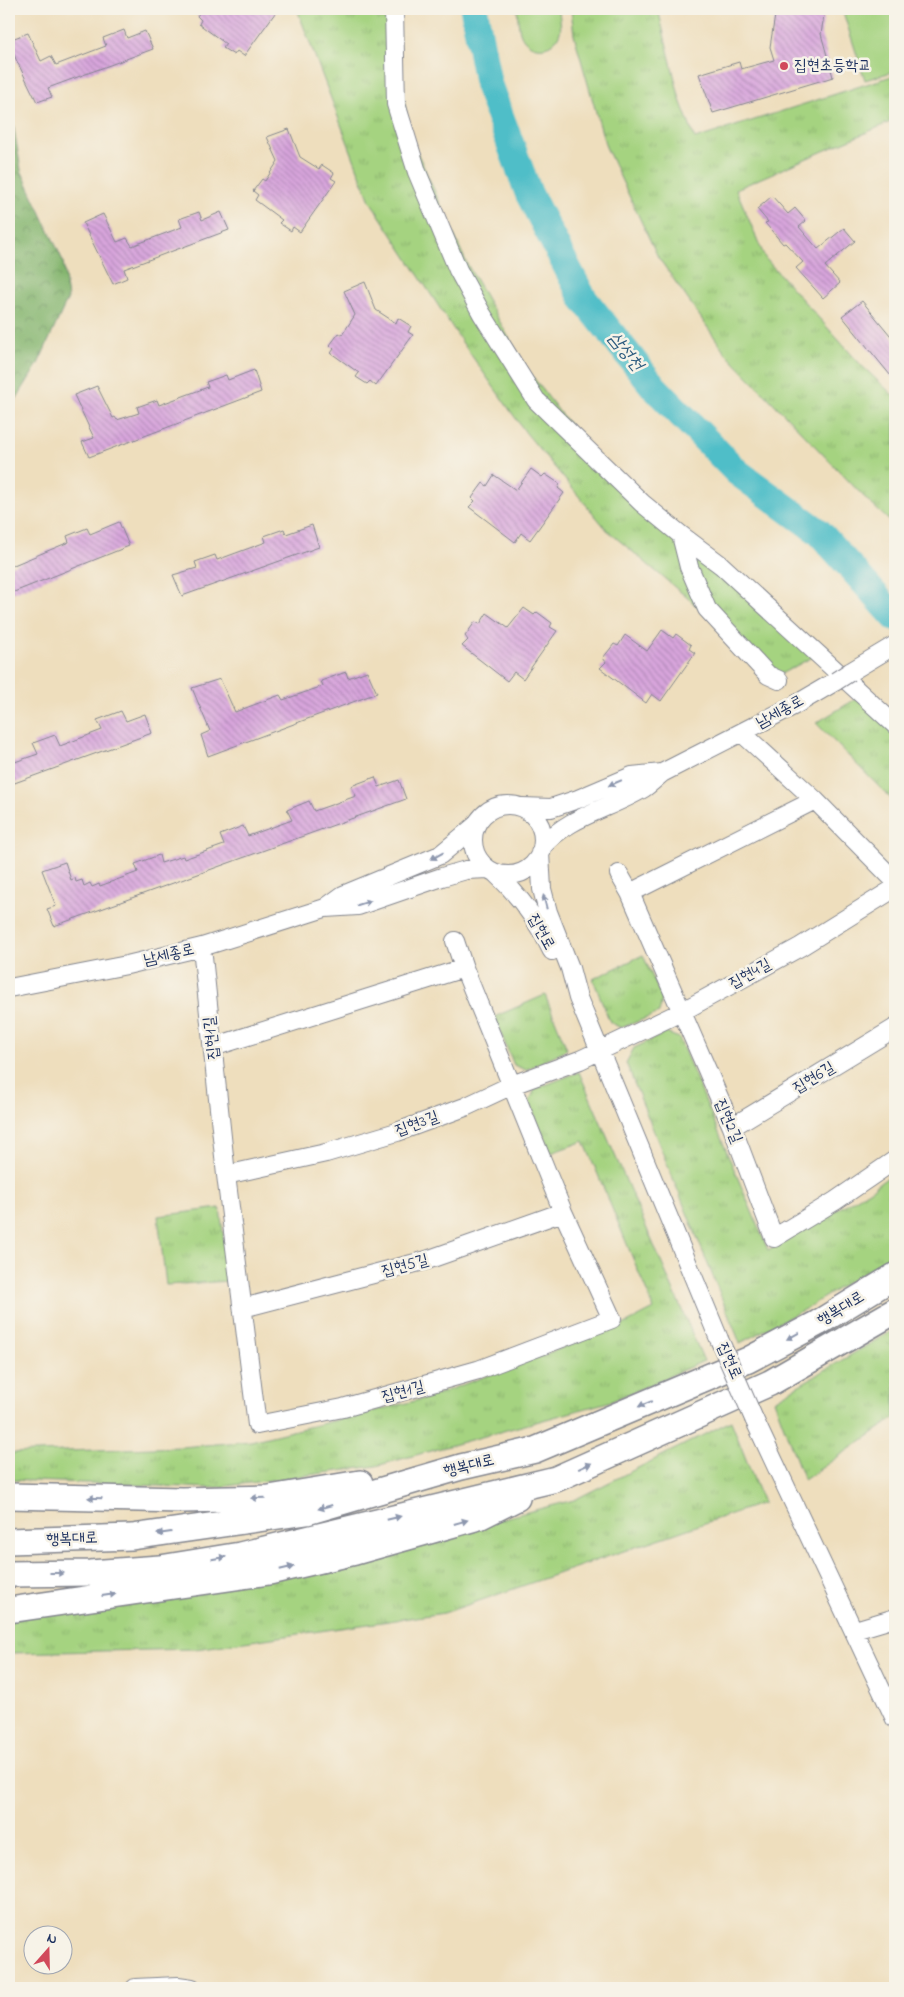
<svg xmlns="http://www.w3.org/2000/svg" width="904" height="1997" viewBox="0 0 904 1997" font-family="'Indie Flower','Poor Story',sans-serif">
<defs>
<pattern id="forest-crowns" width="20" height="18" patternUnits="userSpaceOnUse" patternTransform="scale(1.25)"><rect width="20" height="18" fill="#84b56e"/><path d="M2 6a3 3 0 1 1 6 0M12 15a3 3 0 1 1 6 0" fill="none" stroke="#6b945e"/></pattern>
<pattern id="park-tufts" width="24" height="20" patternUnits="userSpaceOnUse" patternTransform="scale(1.25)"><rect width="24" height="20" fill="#a5d380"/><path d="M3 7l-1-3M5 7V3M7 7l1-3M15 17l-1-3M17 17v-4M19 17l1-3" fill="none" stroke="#8db571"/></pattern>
<pattern id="building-back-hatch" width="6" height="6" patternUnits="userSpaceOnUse" patternTransform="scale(1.25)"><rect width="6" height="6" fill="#d8a5dc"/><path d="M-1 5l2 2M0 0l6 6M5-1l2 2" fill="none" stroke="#ae87b6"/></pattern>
</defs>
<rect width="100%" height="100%" fill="#f7f3e8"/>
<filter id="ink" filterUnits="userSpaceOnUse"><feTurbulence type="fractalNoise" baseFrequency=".02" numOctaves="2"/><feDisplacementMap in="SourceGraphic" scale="10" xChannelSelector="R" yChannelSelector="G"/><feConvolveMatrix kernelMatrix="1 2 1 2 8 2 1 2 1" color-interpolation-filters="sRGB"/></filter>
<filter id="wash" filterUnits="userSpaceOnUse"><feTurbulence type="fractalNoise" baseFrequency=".0096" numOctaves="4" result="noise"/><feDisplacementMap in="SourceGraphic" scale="20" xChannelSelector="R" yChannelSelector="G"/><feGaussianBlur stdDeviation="1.12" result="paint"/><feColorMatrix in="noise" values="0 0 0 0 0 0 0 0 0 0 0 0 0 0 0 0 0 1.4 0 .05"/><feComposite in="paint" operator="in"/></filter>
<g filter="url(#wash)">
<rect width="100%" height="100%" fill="#eedebd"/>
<path fill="#a5d380" stroke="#60816f" d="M517,9H559C559,16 562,26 560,32C554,53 526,52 520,32C518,25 518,16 517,9Z
M842,9H895V71L865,80Z"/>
<path fill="url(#forest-crowns)" stroke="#507266" d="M9,99L21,170L63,261L68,298L38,364L9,411Z"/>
<path fill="url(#park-tufts)" stroke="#60816f" d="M297,9H391L409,134L467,264L526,368L617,487L822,652L779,675L608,531L526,433L462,342L370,201Z
M571,9H658L680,100L695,139L895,75V120L736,189L765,258L861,365L895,397V526L868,501L727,355L658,257L606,147L574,35Z
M859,697L895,730V803L816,723Z
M643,955L662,999L659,1013L621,1028L610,1022L593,979Z
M545,995L567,1049L526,1070L514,1065L494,1017Z
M666,1033L679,1038L768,1250L869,1191L895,1172V1253L805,1309L740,1343L626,1063L634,1048Z
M579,1072L704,1361L612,1401L376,1466L212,1488L9,1480V1453L182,1447L251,1441L427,1398L621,1326L654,1309L584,1141L551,1153L529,1102L535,1089Z
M220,1208L229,1281L166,1285L158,1216Z
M895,1329V1418L804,1480L774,1400Z
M731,1421L763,1503L444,1613L196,1649L9,1653V1619L290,1573L574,1500Z"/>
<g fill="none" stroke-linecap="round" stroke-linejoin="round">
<path stroke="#50bec8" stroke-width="28" d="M474,9L488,84L529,194L583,298L654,387L737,472L819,532L895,617"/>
</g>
<g id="blocks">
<path fill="url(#building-back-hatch)" d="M202,9H278L244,56L237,51L234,55L223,48L226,44L199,24L201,20L197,16Z
M776,9H825L821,34L833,77L713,113L699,74L739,62L741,69L774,60L770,47Z
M124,30L127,38L145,31L153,49L48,88L52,97L37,102L9,45V40L28,33L41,61L51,56L56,65L106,46L103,38Z
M289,129L300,157L319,169L322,165L334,173L331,178L336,181L300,232L293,227L291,231L279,223L282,220L255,200L258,195L253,191L262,179L265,181L278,161L267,137Z
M772,196L788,214L795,208L806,221L799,227L818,249L844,228L855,241L825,266L840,283L823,298L796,268L803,262L785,243L783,244L765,223L768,222L757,209Z
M199,212L202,220L221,212L229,230L124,269L127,278L113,284L83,223L103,214L117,242L127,238L132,246L182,227L179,219Z
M365,282L376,310L396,323L398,318L411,326L408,332L413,335L376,386L370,381L367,384L356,377L359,373L331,353L334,349L330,345L339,333L342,335L355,315L344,291Z
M862,301L895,341V381L842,316Z
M254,370L261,392L89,457L82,442L94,438L74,395L97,386L113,418L115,417L117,420L139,413L137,407L157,400L159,405L208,387L206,382L226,375L228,380Z
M531,469L542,477L545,474L560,484L558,488L564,493L530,540L521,533L515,542L469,507L475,501L472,498L483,483L487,486L494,475L516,490Z
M119,522L129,546L9,594V567L69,542L67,536L87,528L90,534Z
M312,525L319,547L182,596L173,575L197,568L195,562L215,555L217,560L266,542L264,536L284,529L286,534Z
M524,608L534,615L537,612L552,623L550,627L557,631L523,679L514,672L507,681L462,646L468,640L465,636L475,622L480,624L487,613L508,628Z
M662,630L673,638L676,634L691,645L689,649L695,653L661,701L652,694L646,703L600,668L606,662L603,658L614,644L618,646L625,635L647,651Z
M367,671L377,693L208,756L201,735L210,731L192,688L220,679L235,712L280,695L283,700L323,686L321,681L346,672L348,678Z
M121,711L126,721L145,714L152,733L9,785V764L38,754L33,743L55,735L60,746L102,730L97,720Z
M375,777L379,787L399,780L406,799L54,926L47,909L56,906L42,870L65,862L71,880L75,878L76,882L82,880L84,886L90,883L92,887L99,884L100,886L138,872L135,864L159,855L161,863L183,856L184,859L224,845L220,835L243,826L248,836L292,820L287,810L309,801L314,811L356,796L351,786Z"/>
</g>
</g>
<g filter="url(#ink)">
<use href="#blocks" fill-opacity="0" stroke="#84868e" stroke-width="1"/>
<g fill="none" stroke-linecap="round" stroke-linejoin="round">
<defs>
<path id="minor" d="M394,9L396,104L417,172L458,270L482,314L536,400L642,503L681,535L689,567L707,609L768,675L779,680
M681,535L721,565L895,725
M850,672L895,645
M742,733L815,800L895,881
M473 840a35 35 0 1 1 70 0a35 35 0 1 1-70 0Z
M522,807L551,808L578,799L632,776L662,773
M475,826L440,855L343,895L325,908L358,906L442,877L466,870L488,869
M542,847C568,816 610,809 644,788C650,784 656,778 662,773L795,705L836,681
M540,853L542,889L548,912L570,968L578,998L719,1339
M495,873C520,896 538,921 552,951
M619,874L630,893L732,1127L774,1238L835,1201L895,1160
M630,893L815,800
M202,947L226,1175L257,1425L343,1408L478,1370L612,1319L563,1212L464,968L455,941
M9,988L127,965L202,947L325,908
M213,1047L464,968
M732,1127L895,1028
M226,1175L326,1153L397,1132L465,1107L512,1085L580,1060L681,1012L800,947L895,888
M243,1308L427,1260L563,1212
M754,1419L895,1719
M855,1630L895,1618
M135,1988L178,1986L192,1988"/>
<path id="highway" d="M9,1496L182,1500L269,1498L360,1483
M9,1541L132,1537L307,1512L461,1467L535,1450L748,1360L818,1323L895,1276
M9,1574L90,1573L160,1568L240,1555L556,1479L770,1383L895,1311
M9,1610L269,1572L355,1552L479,1517L517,1498"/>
</defs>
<use href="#minor" stroke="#84868e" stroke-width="20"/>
<use href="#highway" stroke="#84868e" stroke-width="28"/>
<use href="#minor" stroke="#fff" stroke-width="18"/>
<use href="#highway" stroke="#fff" stroke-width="25"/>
<defs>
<path id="minor-bridge" d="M836,681L850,672
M719,1339L754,1419"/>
</defs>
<use href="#minor-bridge" stroke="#84868e" stroke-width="20" stroke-linecap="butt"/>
<use href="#minor-bridge" stroke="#fff" stroke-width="18"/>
</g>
<defs><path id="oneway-solid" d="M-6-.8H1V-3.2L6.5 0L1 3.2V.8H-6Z" transform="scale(1.25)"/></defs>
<g fill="#8d97ae">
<use href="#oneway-solid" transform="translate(615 783) rotate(157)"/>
<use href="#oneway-solid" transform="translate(437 856) rotate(152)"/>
<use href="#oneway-solid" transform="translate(545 902) rotate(-104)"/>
<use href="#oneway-solid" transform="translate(364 903) rotate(-17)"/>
<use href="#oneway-solid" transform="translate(793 1336) rotate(152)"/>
<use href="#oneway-solid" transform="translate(645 1404) rotate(157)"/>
<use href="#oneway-solid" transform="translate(585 1466) rotate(-24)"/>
<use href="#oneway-solid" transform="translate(95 1498) rotate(-179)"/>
<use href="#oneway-solid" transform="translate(258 1498) rotate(178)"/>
<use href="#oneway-solid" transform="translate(325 1507) rotate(164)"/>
<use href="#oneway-solid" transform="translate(394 1518) rotate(-14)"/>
<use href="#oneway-solid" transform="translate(461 1522) rotate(-16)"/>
<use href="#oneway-solid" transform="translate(164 1533) rotate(172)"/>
<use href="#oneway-solid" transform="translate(219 1558) rotate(-9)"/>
<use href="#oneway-solid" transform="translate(287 1568) rotate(-13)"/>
<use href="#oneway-solid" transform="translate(57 1573)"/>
<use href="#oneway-solid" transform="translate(109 1595) rotate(-8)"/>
</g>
</g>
<circle fill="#d1495b" stroke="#f7f3e8" stroke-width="2" cx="784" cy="66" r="5"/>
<g text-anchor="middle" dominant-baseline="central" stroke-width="5" stroke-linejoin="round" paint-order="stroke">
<g font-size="16" fill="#1b2f5e" stroke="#f7f3e8" text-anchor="start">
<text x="794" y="66">집현초등학교</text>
</g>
<g font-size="16" fill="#1b2f5e" stroke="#f7f3e8">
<text transform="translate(780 712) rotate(-29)">남세종로</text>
<text transform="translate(541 932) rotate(61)">집현로</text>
<text transform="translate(169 955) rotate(-13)">남세종로</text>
<text transform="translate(750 974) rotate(-29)">집현4길</text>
<text transform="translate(212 1038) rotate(-96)">집현1길</text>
<text transform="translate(814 1078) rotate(-31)">집현6길</text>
<text transform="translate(728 1121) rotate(67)">집현2길</text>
<text transform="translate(417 1124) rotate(-20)">집현3길</text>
<text transform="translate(405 1266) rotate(-15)">집현5길</text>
<text transform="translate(841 1309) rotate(-31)">행복대로</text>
<text transform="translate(729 1361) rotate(66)">집현로</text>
<text transform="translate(403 1392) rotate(-15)">집현1길</text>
<text transform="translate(469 1466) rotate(-14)">행복대로</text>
<text transform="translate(72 1539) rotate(-2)">행복대로</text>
</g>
<g font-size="18" font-style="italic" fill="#2b5a7e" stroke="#f7f3e8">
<text transform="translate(625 352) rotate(51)">삼성천</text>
</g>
</g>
<rect width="904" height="1997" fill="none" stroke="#f7f3e8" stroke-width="30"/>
<g transform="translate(48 1950) rotate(20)"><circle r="24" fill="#f7f3e8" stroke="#9fa5b1"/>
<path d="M0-4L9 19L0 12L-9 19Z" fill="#d1495b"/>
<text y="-8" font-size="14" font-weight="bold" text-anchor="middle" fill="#1b2f5e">N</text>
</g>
</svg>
